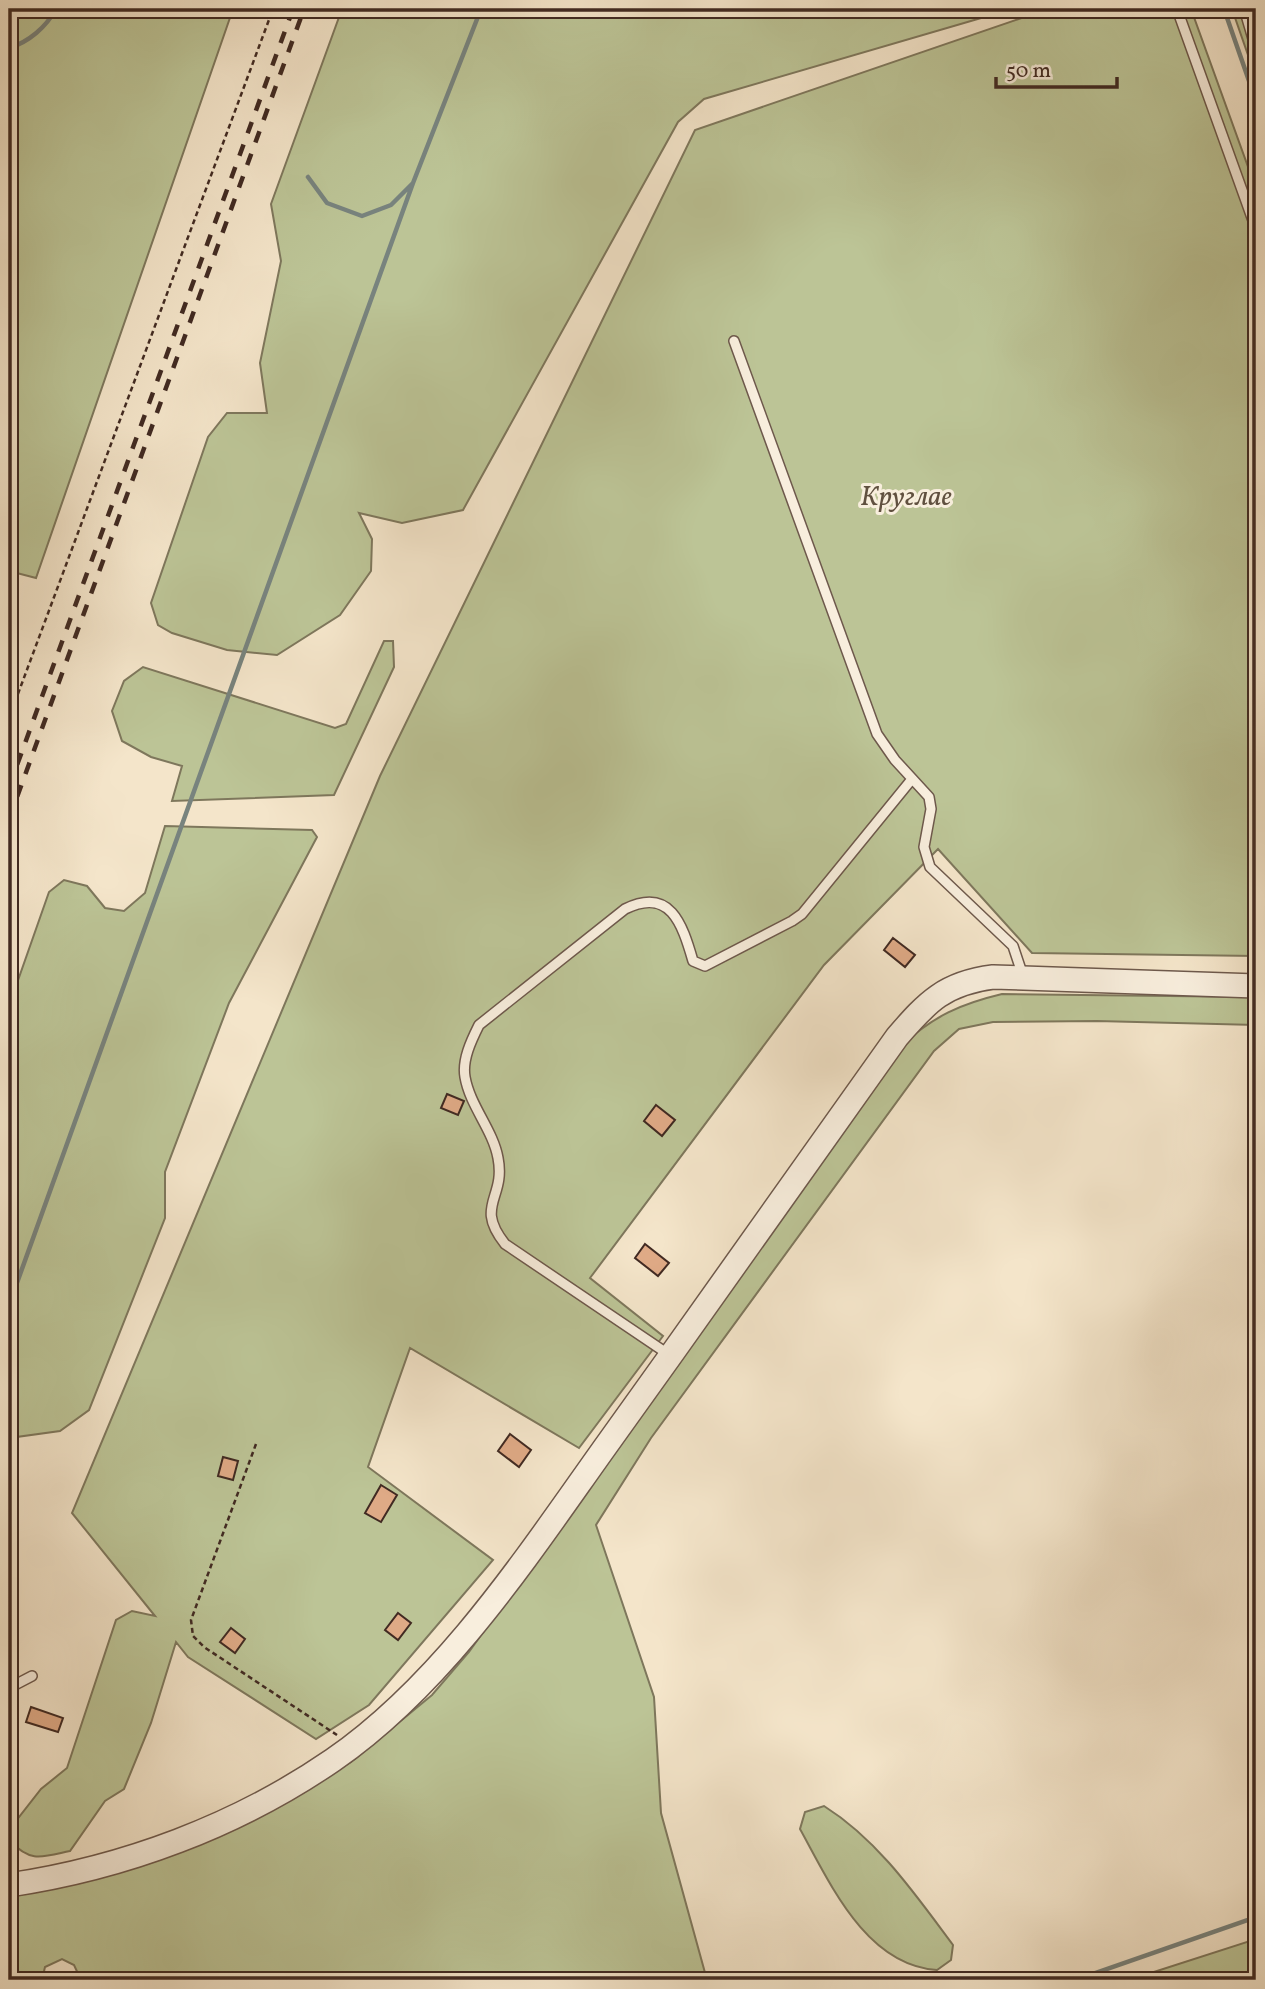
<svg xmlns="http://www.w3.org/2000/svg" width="1265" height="1989" viewBox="0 0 1265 1989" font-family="Vollkorn,serif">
<rect width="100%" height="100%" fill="#f4e5ca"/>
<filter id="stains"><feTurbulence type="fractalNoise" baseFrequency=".00286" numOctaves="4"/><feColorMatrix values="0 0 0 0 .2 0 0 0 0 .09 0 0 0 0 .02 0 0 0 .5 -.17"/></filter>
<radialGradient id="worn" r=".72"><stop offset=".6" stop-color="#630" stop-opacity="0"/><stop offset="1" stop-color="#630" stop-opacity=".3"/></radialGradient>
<path fill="#bcc496" stroke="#7e775c" stroke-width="2" d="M9,9H233L36,578L9,571Z
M342,9H1012L704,99L678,122L463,510L402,523L359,513L372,539L371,571L340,615L277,655L227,650L172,633L158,625L151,603L208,437L227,413H267L260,363L281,261L271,204Z
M1048,9H1191L1256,189V956L1032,953L938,849L824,965L590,1278L663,1336L579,1448L410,1348L368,1467L493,1560L369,1705L316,1739L188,1657L176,1642L151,1723L124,1789L105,1801L70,1851C42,1857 31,1863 10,1841L16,1821L41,1789L67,1768L116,1620L132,1611L155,1616L72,1513L380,776L695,130Z
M1232,9H1256V78Z
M384,641H393L394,667L334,795L172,801L182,766L151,757L122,741L112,711L124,681L143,667L335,728L346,724Z
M165,826L312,830L317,837L229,1003L165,1172V1218L89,1410L60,1431L9,1438V1006L49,892L64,880L87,886L105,908L124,911L145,893Z
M1002,994L1256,997V1025L1097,1021L993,1022L959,1029L934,1051L651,1438L596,1525L654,1697L661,1813L707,1980H81L74,1965L62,1959L45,1967L42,1980H9V1897L85,1881L271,1809L351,1762L432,1695L469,1652L902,1045C934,1016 960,1004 1002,994Z
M824,1806C878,1840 915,1894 953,1945L951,1960L937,1970C866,1965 831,1885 800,1829L805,1812Z
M1256,1939V1980H1129Z"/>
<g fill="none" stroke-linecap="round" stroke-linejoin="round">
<path stroke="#78837e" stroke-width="4.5" d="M1224,9L1256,101
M9,48C29,42 46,27 56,9
M308,177L327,203L362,216L391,205L413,183L481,9
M9,1305L413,183
M1075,1980L1256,1917"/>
</g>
<path fill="#dfaa86" stroke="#412a22" stroke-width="2" d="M893,938L915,955L905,967L884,950Z
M447,1094L464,1101L458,1115L441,1108Z
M656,1105L675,1120L662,1136L644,1121Z
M645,1244L669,1263L658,1276L635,1258Z
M510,1434L531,1450L519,1467L498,1451Z
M223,1457L238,1461L233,1480L218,1476Z
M381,1485L397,1495L381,1522L365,1513Z
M398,1613L411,1623L398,1640L385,1630Z
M231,1628L245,1639L235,1653L220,1642Z
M31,1707L63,1718L58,1732L26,1722Z"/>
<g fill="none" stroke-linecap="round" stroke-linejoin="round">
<defs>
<path id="service" d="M1177,9L1256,229
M1246,15L1256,49
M734,341L877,734L895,760L929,797L931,809L924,847L930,867L1013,946L1023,976
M668,1354L505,1244C474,1205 506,1199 498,1158C493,1130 470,1106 465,1077C462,1060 471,1041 479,1025L625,909C670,887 682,923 693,961L705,966L792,921L802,914L912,779
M9,1688L32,1676"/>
<path id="tertiary" d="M9,1885C124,1868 237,1826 333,1760C446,1682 530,1552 608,1443C705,1308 801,1172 897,1037C927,1002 945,983 993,977L1256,986"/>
</defs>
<use href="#service" stroke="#6e594c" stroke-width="12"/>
<use href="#tertiary" stroke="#6e594c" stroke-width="26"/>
<path stroke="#412a22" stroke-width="2.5" stroke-dasharray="5 3.5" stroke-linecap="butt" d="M9,718L273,9
M256,1444L191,1620L193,1636L204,1647L337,1735"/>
<use href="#service" stroke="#f8eedd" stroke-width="9"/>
<use href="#tertiary" stroke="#f8eedd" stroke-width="23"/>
<path stroke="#412a22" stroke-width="4.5" stroke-dasharray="12 12" stroke-linecap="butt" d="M9,787L293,9
M9,819L304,9"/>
</g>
<g text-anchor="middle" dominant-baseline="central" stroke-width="6" stroke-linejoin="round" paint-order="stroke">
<g font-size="28" font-style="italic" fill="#60503f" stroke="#f8eedd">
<text x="906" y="497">Круглае</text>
</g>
</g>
<rect width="1265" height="1989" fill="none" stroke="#f4e5ca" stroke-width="35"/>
<rect x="10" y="10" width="1244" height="1968" fill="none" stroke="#412a22" stroke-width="3.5"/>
<rect x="18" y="18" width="1230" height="1954" fill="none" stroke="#412a22" stroke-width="2"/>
<path d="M996 77v10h121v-10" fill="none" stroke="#412a22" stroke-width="3.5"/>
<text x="1006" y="77" font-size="21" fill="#412a22" stroke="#f8eedd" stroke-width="5" paint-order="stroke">50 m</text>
<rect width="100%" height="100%" filter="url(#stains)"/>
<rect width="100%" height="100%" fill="url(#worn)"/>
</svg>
